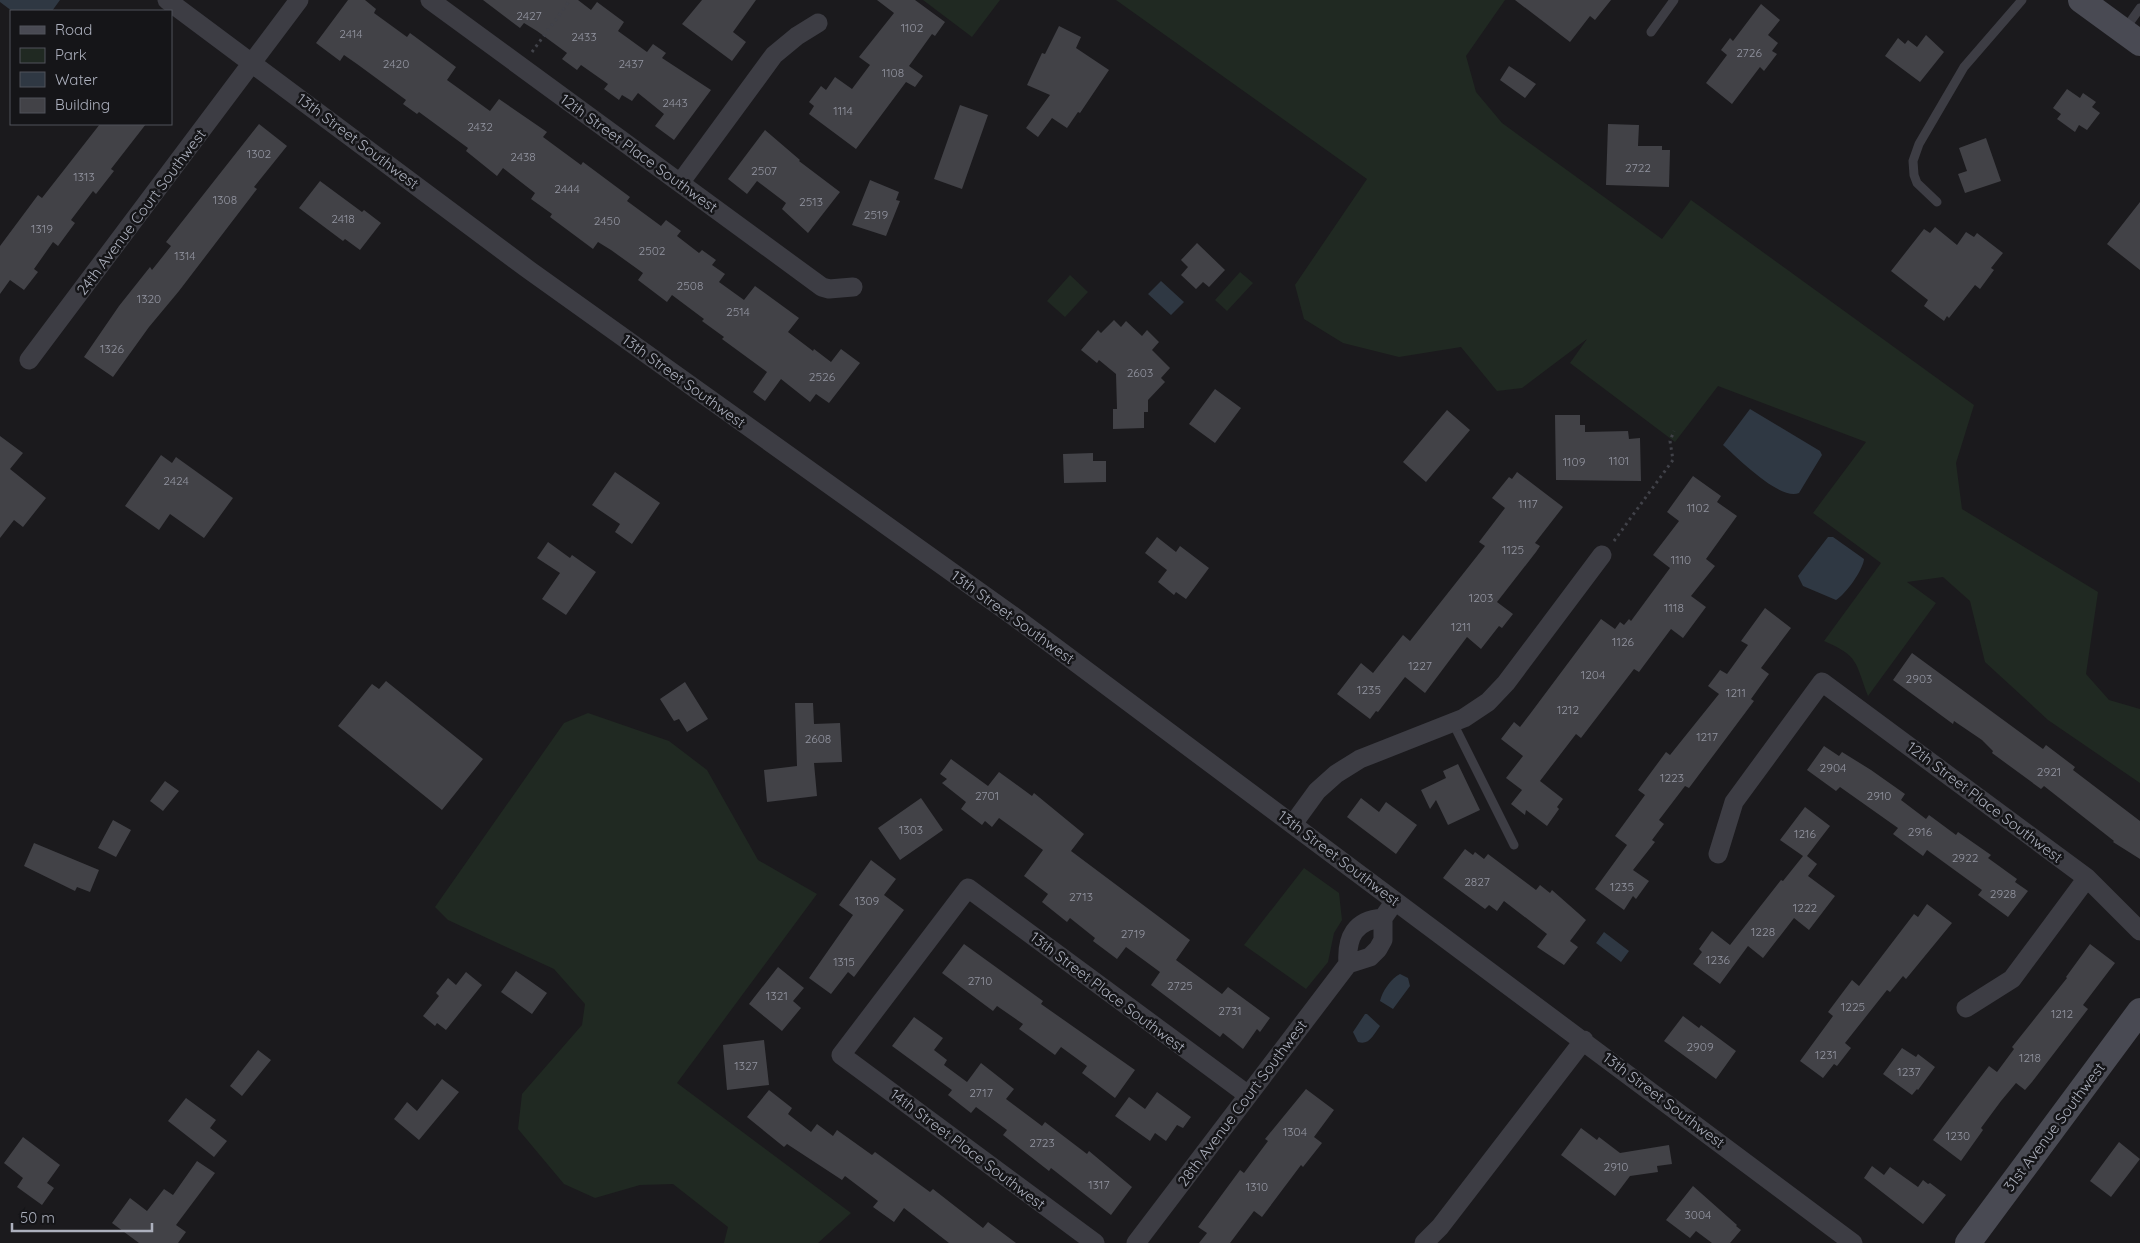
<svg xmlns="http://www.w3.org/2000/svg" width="2140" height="1243" viewBox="0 0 2140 1243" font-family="Quicksand,sans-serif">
<rect width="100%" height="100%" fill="#1b1a1d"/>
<path fill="#202922" d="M923,0H1000L972,37Z
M1116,0H1505L1466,56L1476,92L1502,123L1662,239L1691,200L1974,405L1956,463L1962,509L2098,592L2086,674L2109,700L2140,709V783L2048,720L1985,662L1970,601L1943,577L1907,582L1936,603L1868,696C1855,662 1859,656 1824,641L1881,563L1813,513L1866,442L1718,386L1675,442L1570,363L1587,339L1522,388L1497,391L1461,347L1399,357L1343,343L1304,319L1295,285L1367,179Z
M1240,272L1253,283L1227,311L1215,300Z
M1070,275L1088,292L1065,317L1047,301Z
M588,713L669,741L707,770L758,860L817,894L677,1083L851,1213L818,1243H724L728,1227L673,1184L640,1185L595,1198L564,1184L518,1129L522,1094L582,1025L585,1004L554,969L448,920L435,907L564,723Z
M1304,868L1339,893L1342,920L1334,933L1328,962L1306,989L1244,945Z"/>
<path fill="#2f3843" d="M0,0H60L52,11H12L0,2Z
M1161,281L1184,302L1171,315L1148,294Z
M1750,409L1820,451L1822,455L1799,493C1780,501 1738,458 1723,445Z
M1828,537H1833L1864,559C1863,570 1846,594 1836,600L1803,586L1798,576Z
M1604,932L1629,951L1621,962L1596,943Z
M1400,974L1408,978L1410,986L1393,1009L1380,1001C1382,992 1391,978 1400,974Z
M1365,1014H1367L1380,1026C1374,1034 1369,1046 1358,1042L1353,1032Z"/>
<path fill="#424247" d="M348,0H365L376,9L374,13L407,37L410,33L456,67L447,80L490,111L499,99L547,132L543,137L581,165L583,162L630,197L627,201L661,226L666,220L681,231L677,236L699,253L702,250L716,260L712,265L725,274L719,282L744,300L755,286L799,318L788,332L813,351L814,349L831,362L841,349L860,363L829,403L816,394L810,402L781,379L765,401L753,392L767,372L722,339L724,337L702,321L704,319L672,295L667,302L638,280L643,273L611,250L598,242L593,249L550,217L552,214L531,199L535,193L503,168L497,176L466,151L468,148L419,112L417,114L403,104L406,100L357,64L344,55L340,61L316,43Z
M483,0H578L591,10L597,2L624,22L618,31L647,52L653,44L666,53L662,58L711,90L674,140L655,126L664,114L638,93L632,101L622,95L619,100L604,89L608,84L581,65L577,70L562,59L567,53L537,31L524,23L520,28Z
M702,0H756L733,32L746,42L732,61L682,24Z
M877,0H915L945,22L935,36L932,34L909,66L923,76L915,87L906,82L856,149L809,114L814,106L809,102L821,86L826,90L835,77L852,89L870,65L859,57L894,13Z
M1515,0H1611L1595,20L1590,16L1570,42Z
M1761,4L1780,20L1768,35L1778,43L1772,51L1777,54L1764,71L1760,67L1732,104L1706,83L1727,55L1721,50L1730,38L1733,41Z
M1059,26L1081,37L1076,48L1109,70L1080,113L1078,112L1067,128L1052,118L1038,137L1026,128L1050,95L1027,85L1042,53L1045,54Z
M1926,35L1944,52L1920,82L1885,56L1898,38L1905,44L1908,40L1917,47Z
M1509,66L1536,84L1525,98L1500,80Z
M2067,89L2080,98L2083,93L2096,102L2092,107L2100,113L2087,130L2079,125L2075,132L2057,119L2061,114L2053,108Z
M960,105L988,115L962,189L934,179Z
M100,124H146L111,169L114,171L96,194L93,191L71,220L75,223L58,246L53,242L34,269L38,272L24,290L10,280L0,294V246L38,195L42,198Z
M259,124L287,146L254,187L257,189L179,291L149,327L113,377L84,357L119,306L150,267L152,270L171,246L166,242Z
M1608,124L1639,125L1638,146H1662V150H1670L1669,187L1606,185Z
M765,130L800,160L799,161L840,192L808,233L782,209L786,203L757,181L747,194L728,179Z
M1986,138L2001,181L1965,193L1958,174L1967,171L1959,148Z
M870,180L899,192L896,200L900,201L886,236L852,225Z
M320,181L362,212L364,210L381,223L360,250L345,239L343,241L299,208Z
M2140,202V270L2107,244Z
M1935,227L1957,245L1966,232L1974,237L1977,233L2003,253L1991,268L1994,270L1980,289L1975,285L1949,318L1947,316L1944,321L1924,306L1928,300L1891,271L1924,229L1930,233Z
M1197,243L1225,270L1209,287L1203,282L1196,289L1181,275L1188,267L1181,260Z
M1114,320L1121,327L1126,321L1142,336L1147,330L1159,342L1152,350L1170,368L1161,378L1165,382L1148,400V412H1144V428L1113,429V409H1117L1116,374L1099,360L1097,363L1081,350L1098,330L1101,333Z
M1215,389L1241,408L1215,443L1189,424Z
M1447,410L1470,430L1426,482L1403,462Z
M1555,415H1580V425H1585V432L1628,431L1629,439L1640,438L1641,481L1556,480Z
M0,436L23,453L10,469L46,498L23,527L14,520L0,538Z
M1093,453V461H1106V482L1064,483L1063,454Z
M161,455L172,463L176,457L233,498L204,538L170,514L159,530L125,506Z
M615,472L660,503L632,544L615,532L620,524L592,505Z
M1517,472L1563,507L1535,543L1540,546L1536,552L1497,602L1513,614L1502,628L1499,626L1481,649L1467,637L1425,693L1405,677L1378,712L1376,711L1370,719L1337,694L1361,663L1373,673L1403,635L1410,641L1485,546L1479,542L1505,508L1492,498L1509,477L1512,479Z
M1693,476L1721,496L1717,502L1737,516L1706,559L1715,566L1691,596L1706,607L1683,638L1671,629L1639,672L1634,669L1581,738L1576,734L1540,781L1563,799L1557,807L1559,809L1547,826L1526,810L1525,815L1511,804L1522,790L1506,778L1523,756L1501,739L1514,722L1520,727L1530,714L1601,619L1615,629L1620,622L1624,625L1629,619L1631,621L1670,568L1653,555L1679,521L1667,512Z
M1157,537L1176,552L1180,546L1209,568L1186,599L1176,592L1174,595L1158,582L1167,570L1145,553Z
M548,542L570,558L572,555L596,572L566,615L542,599L560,573L537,558Z
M1765,608L1791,628L1761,668L1769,674L1751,699L1754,701L1689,788L1685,786L1659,820L1664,824L1652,840L1655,842L1633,870L1649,881L1636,899L1633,896L1624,910L1595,889L1627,845L1615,836L1645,795L1638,790L1666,752L1670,755L1719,694L1708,686L1720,670L1727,674L1748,645L1741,641Z
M1912,653L2043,749L2046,745L2075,767L2073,770L2140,821V859L2113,842L2114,841L2044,786L2041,789L1992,753L1993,751L1982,740L1954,721L1953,724L1893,680Z
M386,681L483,759L442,810L338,726L372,684L379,689Z
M685,682L708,719L687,732L679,719L674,721L660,699Z
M795,703H813L814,724L840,723L842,762L814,763L817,796L767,802L764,770L797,766Z
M1824,746L1839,756L1842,752L1871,770L1905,794L1901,800L1926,819L1929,815L1956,835L1958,832L1991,855L1988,858L2017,879L2015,882L2028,891L2008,917L1978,895L1982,890L1927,850L1923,856L1893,834L1898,828L1840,787L1836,791L1807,770Z
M951,759L988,786L999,772L1032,796L1034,793L1084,834L1071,851L1190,940L1176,960L1222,994L1228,987L1270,1018L1260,1032L1257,1029L1243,1049L1223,1033L1220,1037L1151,985L1160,972L1126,947L1117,959L1093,941L1095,938L1070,918L1067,922L1042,902L1048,894L1024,876L1043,850L999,818L992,827L985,821L982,825L961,809L966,802L942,783L947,779L940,774Z
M1458,764L1480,810L1448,825L1436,800L1430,809L1421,790L1446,778L1443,771Z
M165,781L179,791L163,811L150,801Z
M921,798L943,830L900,860L878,828Z
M1361,798L1379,812L1386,802L1417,825L1396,854L1347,817Z
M1805,807L1830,826L1807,856L1817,864L1808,876L1835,896L1809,930L1794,918L1763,958L1748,946L1720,984L1693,964L1702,952L1699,949L1712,931L1730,945L1781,880L1783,881L1803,856L1780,840Z
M113,820L131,830L116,857L98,848Z
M34,843L99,870L90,892L77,887L75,891L24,866Z
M1465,849L1473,855L1475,852L1484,859L1488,854L1536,890L1540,885L1550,893L1552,890L1586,920L1570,941L1578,947L1564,965L1537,947L1547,934L1504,901L1497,911L1489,905L1485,909L1443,878Z
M871,860L896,879L884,895L904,910L854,977L848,972L831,994L809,978L853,915L839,905Z
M1927,904L1952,923L1906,979L1903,976L1890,992L1887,990L1845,1043L1851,1048L1837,1066L1834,1064L1823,1078L1800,1061L1833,1016L1828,1012L1852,980L1859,986L1914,914L1918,917Z
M964,944L1043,1001L1041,1004L1135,1070L1115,1098L1082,1073L1087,1066L1061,1047L1055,1055L1019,1029L1023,1024L997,1006L993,1011L942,973Z
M2090,944L2115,963L2083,1005L2088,1009L2032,1082L2025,1090L2016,1083L2001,1101L1981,1128L1983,1130L1961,1161L1933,1140L1989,1066L1997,1072L2014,1049L2012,1047L2067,978L2066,977Z
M778,967L804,988L793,1001L801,1008L782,1031L749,1004Z
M516,971L547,993L532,1014L501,992Z
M466,972L482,985L446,1030L437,1023L435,1026L423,1016L439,996L436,993L448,978L456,985Z
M1683,1016L1699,1028L1701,1025L1736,1051L1716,1079L1664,1041Z
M914,1017L943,1038L934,1050L947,1060L944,1065L967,1082L981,1063L1014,1089L1006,1099L1042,1126L1045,1122L1087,1154L1089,1151L1132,1187L1111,1215L1051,1168L1049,1171L1003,1135L1007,1130L976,1107L971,1113L948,1095L952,1090L892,1046Z
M764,1040L769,1085L727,1090L723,1045Z
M1902,1048L1916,1057L1918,1054L1935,1067L1918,1090L1917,1089L1912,1095L1883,1074Z
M258,1050L271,1060L242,1096L230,1086Z
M442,1079L459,1092L419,1140L394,1119L407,1102L417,1111Z
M1306,1089L1334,1110L1314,1137L1322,1143L1303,1167L1301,1165L1262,1217L1254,1211L1230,1243H1199L1207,1233L1198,1227L1240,1170L1244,1173L1268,1141L1265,1139Z
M769,1090L792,1108L788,1114L811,1132L817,1124L833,1136L837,1130L872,1155L875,1152L930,1192L933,1189L983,1228L988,1222L1016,1243H949L904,1208L894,1222L873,1207L878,1201L845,1176L842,1180L787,1144L784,1147L747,1117Z
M1157,1092L1191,1117L1183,1128L1177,1125L1166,1141L1155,1133L1150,1141L1115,1116L1129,1097L1145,1109Z
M186,1098L216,1120L210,1128L227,1141L214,1157L168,1121Z
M1581,1128L1597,1140L1599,1137L1620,1153L1669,1145L1672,1164L1657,1166L1658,1172L1630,1176L1615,1196L1561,1155Z
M23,1137L60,1165L47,1183L54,1188L42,1205L17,1187L23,1178L4,1163Z
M2119,1142L2140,1159L2111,1197L2090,1181Z
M197,1161L215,1173L176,1225L186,1232L178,1243H139L112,1223L130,1198L147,1211L164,1189L173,1195Z
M1872,1166L1884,1175L1890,1167L1918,1187L1923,1180L1928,1184L1930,1183L1946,1195L1923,1224L1864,1178Z
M1693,1186L1737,1225L1736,1226L1741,1230L1730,1243H1712L1696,1231L1690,1238L1666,1220Z"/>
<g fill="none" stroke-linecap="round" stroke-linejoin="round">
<path stroke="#414249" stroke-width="3" stroke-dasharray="2.5 4" stroke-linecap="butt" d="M532,52L570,0
M1614,541L1673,460L1670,441L1674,431"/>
<path stroke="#3d3d44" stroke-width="9" d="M2125,29L2140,8
M1651,32L1674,0
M1937,202L1917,183L1914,175L1913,161L1919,144L1964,67L2022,0
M1453,723L1514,845"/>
<path stroke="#3d3d44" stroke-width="19" d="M167,0L529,270L1016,618L1853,1243
M430,0L822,287L829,289L853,287
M680,183L774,55L797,36L818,23
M29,360L299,0
M1293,824L1317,791L1336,774L1360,759L1464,718L1488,702L1506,683L1602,555
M1718,854L1734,802L1822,682L2087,878L2140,931
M1348,964L1370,957L1378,949L1383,940V918L1390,908
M1966,1008L2012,979L2087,878
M1095,1243L841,1055L968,888L1248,1095
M1136,1243L1348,964C1346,937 1355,920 1383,918
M1424,1243L1440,1227L1584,1040"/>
<path stroke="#494a53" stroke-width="26" d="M2081,0L2140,43
M1968,1243L2140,1011"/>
</g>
<g text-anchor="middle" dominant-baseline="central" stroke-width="5" stroke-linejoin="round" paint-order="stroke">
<g font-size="12" fill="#9294a0">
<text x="529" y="15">2427</text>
<text x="912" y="27">1102</text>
<text x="351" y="33">2414</text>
<text x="584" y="36">2433</text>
<text x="1749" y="52">2726</text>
<text x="396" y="63">2420</text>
<text x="631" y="63">2437</text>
<text x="893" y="72">1108</text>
<text x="675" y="102">2443</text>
<text x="843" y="110">1114</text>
<text x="480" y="126">2432</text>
<text x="259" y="153">1302</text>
<text x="523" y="156">2438</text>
<text x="1638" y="167">2722</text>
<text x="764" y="170">2507</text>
<text x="84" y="176">1313</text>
<text x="567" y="188">2444</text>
<text x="225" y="199">1308</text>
<text x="811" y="201">2513</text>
<text x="876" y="214">2519</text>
<text x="343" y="218">2418</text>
<text x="607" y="220">2450</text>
<text x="42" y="228">1319</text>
<text x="652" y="250">2502</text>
<text x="185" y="255">1314</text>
<text x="690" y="285">2508</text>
<text x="149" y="298">1320</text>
<text x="738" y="311">2514</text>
<text x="112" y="348">1326</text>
<text x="1140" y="372">2603</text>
<text x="822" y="376">2526</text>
<text x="1619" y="460">1101</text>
<text x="1574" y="461">1109</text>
<text x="176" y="480">2424</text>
<text x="1528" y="503">1117</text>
<text x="1698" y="507">1102</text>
<text x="1513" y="549">1125</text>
<text x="1681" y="559">1110</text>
<text x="1481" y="597">1203</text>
<text x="1674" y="607">1118</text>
<text x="1461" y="626">1211</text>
<text x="1623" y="641">1126</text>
<text x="1420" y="665">1227</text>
<text x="1593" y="674">1204</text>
<text x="1919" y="678">2903</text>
<text x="1369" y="689">1235</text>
<text x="1736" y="692">1211</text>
<text x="1568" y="709">1212</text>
<text x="1707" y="736">1217</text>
<text x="818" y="738">2608</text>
<text x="1833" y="767">2904</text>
<text x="2049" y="771">2921</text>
<text x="1672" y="777">1223</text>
<text x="987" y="795">2701</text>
<text x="1879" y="795">2910</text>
<text x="911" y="829">1303</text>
<text x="1920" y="831">2916</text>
<text x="1805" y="833">1216</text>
<text x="1965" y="857">2922</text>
<text x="1477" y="881">2827</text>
<text x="1622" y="886">1235</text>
<text x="2003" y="893">2928</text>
<text x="1081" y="896">2713</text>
<text x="867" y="900">1309</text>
<text x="1805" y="907">1222</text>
<text x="1763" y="931">1228</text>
<text x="1133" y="933">2719</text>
<text x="1718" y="959">1236</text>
<text x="844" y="961">1315</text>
<text x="980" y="980">2710</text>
<text x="1180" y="985">2725</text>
<text x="777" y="995">1321</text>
<text x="1853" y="1006">1225</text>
<text x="1230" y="1010">2731</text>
<text x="2062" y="1013">1212</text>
<text x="1700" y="1046">2909</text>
<text x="1826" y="1054">1231</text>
<text x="2030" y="1057">1218</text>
<text x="746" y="1065">1327</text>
<text x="1909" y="1071">1237</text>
<text x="981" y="1092">2717</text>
<text x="1295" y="1131">1304</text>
<text x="1958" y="1135">1230</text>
<text x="1042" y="1142">2723</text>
<text x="1616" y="1166">2910</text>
<text x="1099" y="1184">1317</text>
<text x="1257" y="1186">1310</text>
<text x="1698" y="1214">3004</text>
</g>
<g font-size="15" fill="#acb0bd" stroke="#151518">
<text transform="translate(358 141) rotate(37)">13th Street Southwest</text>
<text transform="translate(639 153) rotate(36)">12th Street Place Southwest</text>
<text transform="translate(141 212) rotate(-53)">24th Avenue Court Southwest</text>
<text transform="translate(684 381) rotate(36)">13th Street Southwest</text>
<text transform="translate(1013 617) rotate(36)">13th Street Southwest</text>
<text transform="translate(1985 802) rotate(37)">12th Street Place Southwest</text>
<text transform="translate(1339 858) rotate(37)">13th Street Southwest</text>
<text transform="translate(1108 992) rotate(37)">13th Street Place Southwest</text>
<text transform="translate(1664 1100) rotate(37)">13th Street Southwest</text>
<text transform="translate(1242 1103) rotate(-53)">28th Avenue Court Southwest</text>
<text transform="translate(2054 1127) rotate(-53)">31st Avenue Southwest</text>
<text transform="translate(968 1149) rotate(37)">14th Street Place Southwest</text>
</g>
</g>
<rect x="10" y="10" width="162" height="115" fill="#151518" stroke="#51535a"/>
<rect x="20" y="26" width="25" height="8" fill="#494a53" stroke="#51535a"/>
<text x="55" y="35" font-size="15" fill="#acb0bd">Road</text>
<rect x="20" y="48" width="25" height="15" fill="#202922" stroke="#51535a"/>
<text x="55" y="60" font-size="15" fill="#acb0bd">Park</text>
<rect x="20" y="72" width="25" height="15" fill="#2f3843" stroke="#51535a"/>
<text x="55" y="85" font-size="15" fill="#acb0bd">Water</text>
<rect x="20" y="98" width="25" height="15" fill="#424247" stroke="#51535a"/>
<text x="55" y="110" font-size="15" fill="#acb0bd">Building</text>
<path d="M12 1223v8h140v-8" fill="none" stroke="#acb0bd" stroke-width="2.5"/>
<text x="20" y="1223" font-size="15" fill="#acb0bd" stroke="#151518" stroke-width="4" paint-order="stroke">50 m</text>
</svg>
